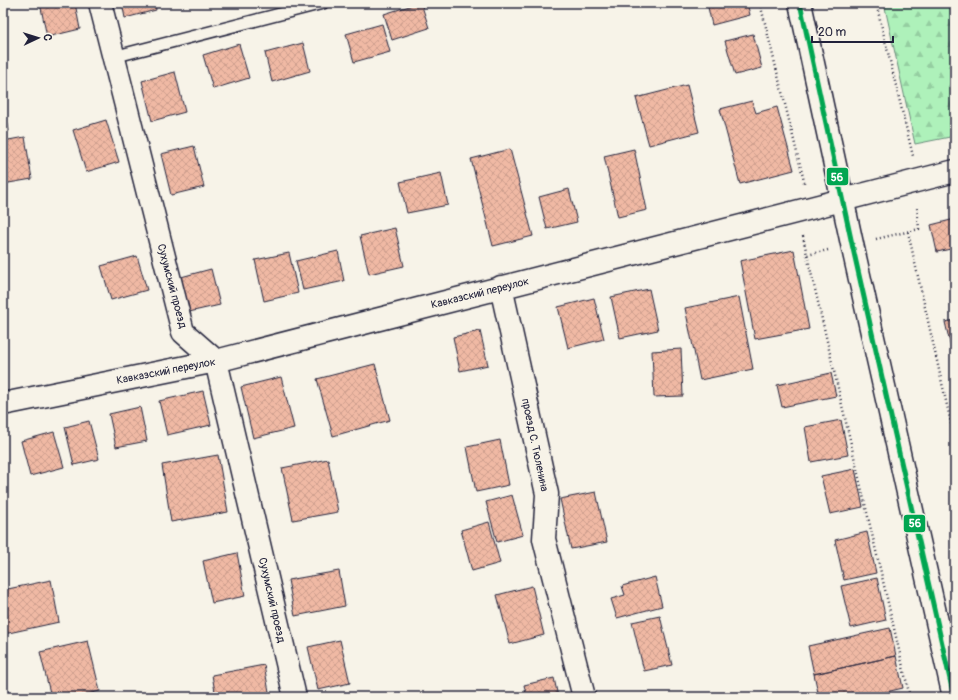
<svg xmlns="http://www.w3.org/2000/svg" width="958" height="700" viewBox="0 0 958 700" font-family="Pangolin,sans-serif">
<defs>
<pattern id="forest-firs" width="22" height="20" patternUnits="userSpaceOnUse"><rect width="22" height="20" fill="#aef1ba"/><path d="M5 1l3.5 6h-7zM16 11l3.5 6h-7z" fill="#95cea1"/></pattern>
<pattern id="building-cross-hatch" width="8" height="8" patternUnits="userSpaceOnUse"><rect width="8" height="8" fill="#f0b9a4"/><path d="M0 0l8 8M0 8l8-8" fill="none" stroke="#ce9f8e"/></pattern>
</defs>
<rect width="100%" height="100%" fill="#f7f3e8"/>
<filter id="ink" filterUnits="userSpaceOnUse"><feTurbulence type="fractalNoise" baseFrequency=".025" numOctaves="2"/><feDisplacementMap in="SourceGraphic" scale="8" xChannelSelector="R" yChannelSelector="G"/><feConvolveMatrix kernelMatrix="1 2 1 2 8 2 1 2 1" color-interpolation-filters="sRGB"/></filter>
<g filter="url(#ink)">
<path fill="url(#forest-firs)" stroke="#688a7a" d="M884,3H955V136L915,144Z"/>
<path fill="url(#building-cross-hatch)" stroke="#22223b" d="M40,3H75L80,29L47,37Z
M122,3H155L156,10L125,18Z
M419,3H421L429,28L392,40L384,14Z
M707,3H747L750,15L712,25Z
M382,24L390,52L354,62L346,34Z
M753,34L762,68L735,75L725,41Z
M303,43L310,71L272,82L265,53Z
M239,44L249,78L213,89L203,55Z
M175,72L185,112L152,121L142,81Z
M687,85L699,132L649,145L636,98Z
M3,93L9,131L3,132Z
M752,101L756,113L777,107L794,170L740,184L720,109Z
M106,120L119,162L86,172L73,130Z
M25,137L32,179L3,184V141Z
M194,146L204,187L171,195L161,154Z
M510,149L533,236L493,246L471,159Z
M634,149L647,210L618,217L604,156Z
M441,173L448,205L407,213L400,182Z
M569,189L577,222L547,229L539,197Z
M955,219V248L937,252L931,225Z
M395,228L404,266L369,274L360,236Z
M794,250L809,329L755,339L740,261Z
M338,251L344,281L303,290L296,261Z
M289,253L298,293L264,301L255,260Z
M137,256L147,290L111,300L101,266Z
M211,269L220,305L189,312L181,277Z
M649,289L658,330L620,338L611,297Z
M739,297L753,369L700,380L685,308Z
M594,298L604,339L568,348L558,307Z
M955,320V356H953L945,322Z
M480,331L488,365L460,371L453,337Z
M681,349L683,396L654,397L652,351Z
M375,364L390,420L333,436L317,379Z
M831,373L836,396L782,407L777,385Z
M281,377L294,428L253,438L241,387Z
M203,391L211,425L167,435L159,401Z
M140,407L147,441L116,447L109,414Z
M841,420L848,455L811,462L805,427Z
M89,421L99,459L74,465L65,427Z
M54,432L64,467L30,476L21,441Z
M500,440L509,485L476,492L467,447Z
M218,455L228,512L171,522L162,465Z
M328,459L338,512L293,520L282,468Z
M855,469L863,507L830,514L821,476Z
M596,492L607,542L571,549L560,499Z
M512,495L523,535L497,542L486,502Z
M489,522L500,563L472,571L461,530Z
M867,532L876,573L844,580L835,540Z
M237,553L245,596L212,603L203,561Z
M339,571L345,606L295,616L288,580Z
M655,577L662,606L617,618L611,599L625,595L622,586Z
M877,578L886,620L851,628L841,586Z
M51,580L59,622L4,634L3,627V590Z
M532,586L544,635L510,644L497,595Z
M660,616L672,665L644,671L632,622Z
M890,628L896,656L814,674L808,646Z
M340,640L350,683L318,690L308,647Z
M88,641L100,691L75,697H51L40,652Z
M896,656L903,688L865,697H819L814,674Z
M264,665L270,697H216L212,675Z
M554,678L558,697H527L524,685Z"/>
<g fill="none" stroke-linecap="round" stroke-linejoin="round">
<defs>
<path id="lane" d="M113,57L323,3"/>
<path id="street" d="M100,3L183,332L216,361L295,697
M501,287L547,494L544,539L584,697
M3,404L216,361L955,171"/>
<path id="secondary" d="M800,3L852,244L954,697"/>
</defs>
<use href="#lane" stroke="#22223b" stroke-width="14"/>
<use href="#street" stroke="#22223b" stroke-width="25"/>
<use href="#secondary" stroke="#22223b" stroke-width="25"/>
<path stroke="#22223b" stroke-width="2.5" stroke-dasharray="1 3" stroke-linecap="butt" d="M760,3L804,181V185
M876,3L913,156
M908,232L955,441
M803,236L807,255L828,250
M876,239L919,229L917,207
M807,255L910,697"/>
<use href="#lane" stroke="#f7f3e8" stroke-width="11"/>
<use href="#street" stroke="#f7f3e8" stroke-width="22"/>
<use href="#secondary" stroke="#f7f3e8" stroke-width="22"/>
<defs>
<path id="bus-1" d="M800,3L852,244L954,697"/>
</defs>
<use href="#bus-1" stroke="#f7f3e8" stroke-width="8"/>
<use href="#bus-1" stroke="#00a651" stroke-width="5"/>
</g>
</g>
<g text-anchor="middle" dominant-baseline="central" stroke-width="3.5" stroke-linejoin="round" paint-order="stroke">
<g font-size="11" fill="#22223b" stroke="#f7f3e8">
<text transform="translate(172 286) rotate(75)">Сухумский проезд</text>
<text transform="translate(480 293) rotate(-14)">Кавказский переулок</text>
<text transform="translate(166 371) rotate(-11)">Кавказский переулок</text>
<text transform="translate(535 445) rotate(78)">проезд С. Тюленина</text>
<text transform="translate(272 600) rotate(77)">Сухумский проезд</text>
</g>
</g>
<g stroke="#f7f3e8" stroke-width="1.5">
<rect x="826" y="167" width="23" height="19" rx="4" fill="#00a651"/>
<rect x="903" y="514" width="23" height="19" rx="4" fill="#00a651"/>
</g>
<g font-size="11" text-anchor="middle" font-weight="bold" fill="#fff">
<text x="837" y="181">56</text>
<text x="915" y="527">56</text>
</g>
<rect width="958" height="700" fill="none" stroke="#f7f3e8" stroke-width="16"/>
<rect x="8" y="8" width="942" height="684" fill="none" stroke="#22223b" stroke-width="1.5" filter="url(#ink)"/>
<g transform="translate(38 38) rotate(86)" stroke="#f7f3e8" stroke-width="3" paint-order="stroke">
<path d="M0-3L7 15L0 10L-7 15Z" fill="#22223b"/>
<text y="-6" font-size="11" font-weight="bold" text-anchor="middle" fill="#22223b">С</text>
</g>
<path d="M812 36v6h81v-6" fill="none" stroke="#22223b" stroke-width="2"/>
<text x="818" y="36" font-size="12" fill="#22223b" stroke="#f7f3e8" stroke-width="3" paint-order="stroke">20 m</text>
</svg>
